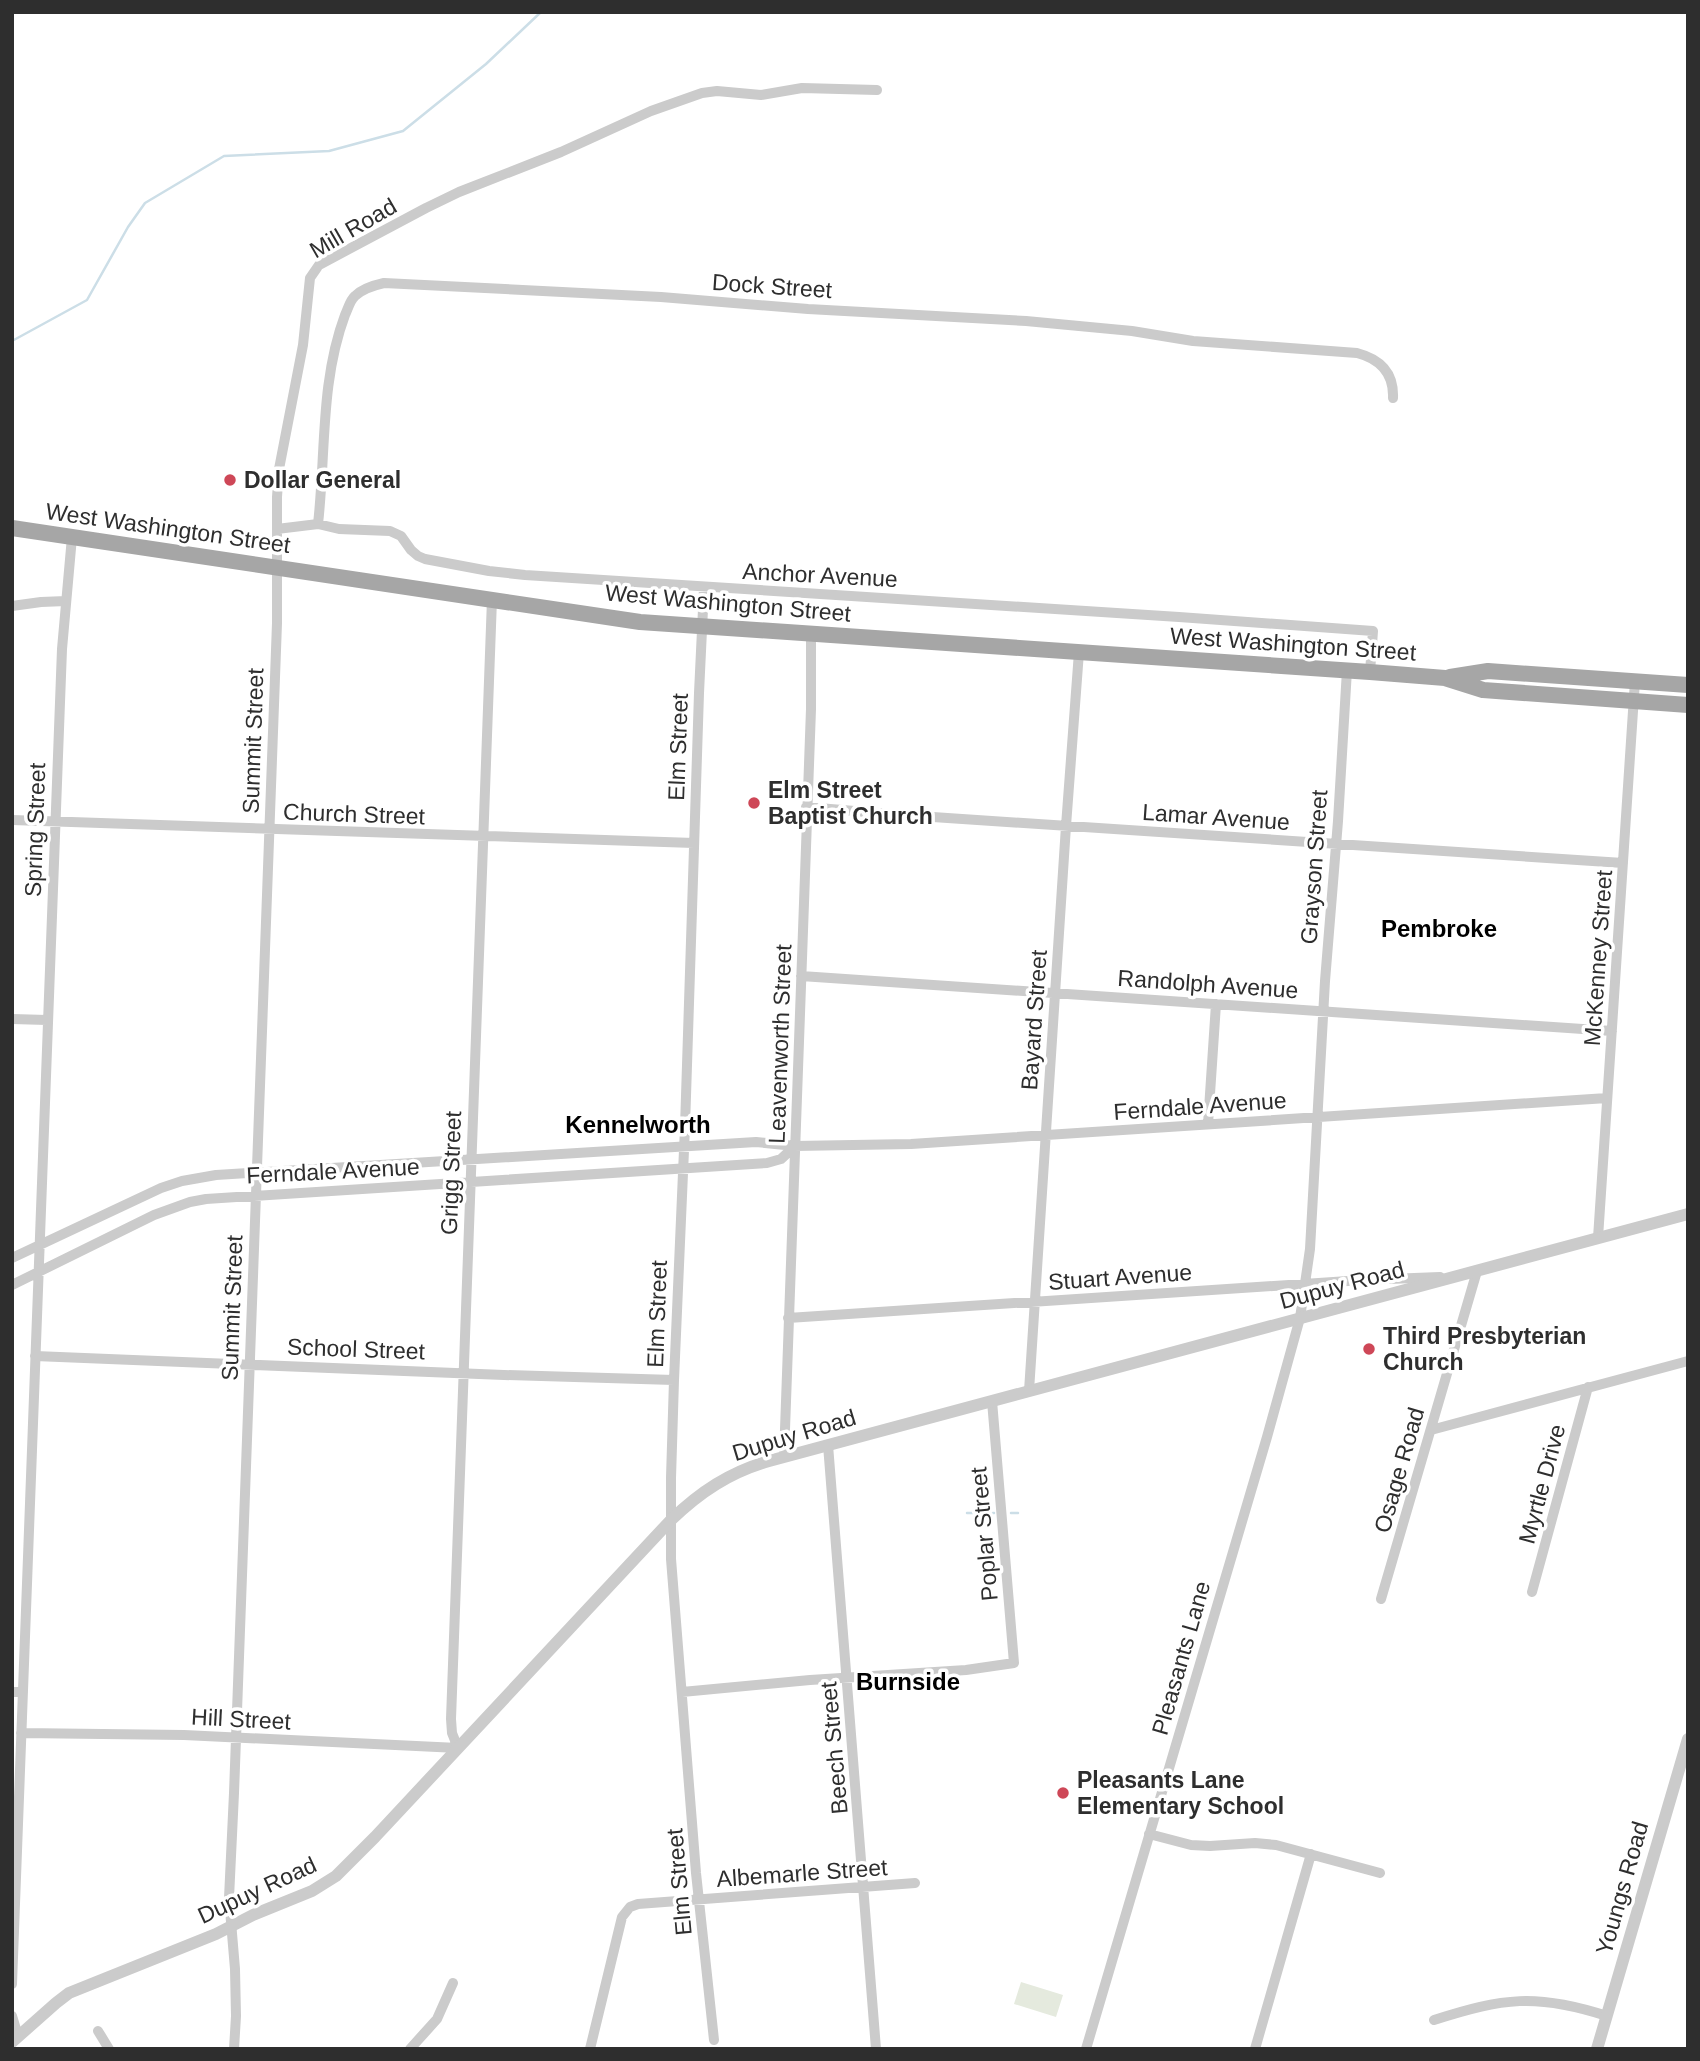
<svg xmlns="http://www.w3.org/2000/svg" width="1700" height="2061" viewBox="0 0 1700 2061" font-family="Arial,sans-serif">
<rect width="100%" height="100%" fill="#fff"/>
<path fill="#e5eade" d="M1021,1982L1063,1995L1056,2017L1014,2004Z"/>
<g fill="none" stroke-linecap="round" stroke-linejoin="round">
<path stroke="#ccdee7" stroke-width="2.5" d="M12,341L87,300L128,227L145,203L224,156L329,151L403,131L486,64L541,12
M967,1513H994
M1011,1513H1018"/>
<path stroke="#cbcbcb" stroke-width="10" d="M318,524C326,454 320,382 345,315C348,309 350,300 355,296C362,289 375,285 384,283L661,297L808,309L1026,321L1132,331L1193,341L1357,353C1380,359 1394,373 1393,398
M277,529L318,524L339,529L390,531L401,536L411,550L418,556L425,559L489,571L525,575L1179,617L1373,631L1370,672
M704,588L699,693L685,1127L674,1380L671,1478V1559L696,1873L714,2040
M12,606L41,602L66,601
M806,807L903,815L1623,863
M12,820L694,843
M801,976L1612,1031
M12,1019L47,1020
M1208,1124L1216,1004
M1598,1238L1635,681
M12,1258L161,1188L182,1181L216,1175L756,1142L795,1146L911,1144L1607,1098
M12,1285L154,1215L190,1202L206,1199L767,1163L781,1159L795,1146
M788,1318L1363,1280L1440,1277
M35,1356L504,1375L674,1380
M1029,1391L1066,826L1079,652
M1431,1430L1688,1361
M828,1445L876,2049
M784,1457L811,709V633
M1532,1592L1588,1387
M1381,1599L1477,1271
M12,1692H23
M682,1692L810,1680L966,1670L1014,1663L992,1401
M21,1733L184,1735L458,1748L452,1733L451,1719L492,599
M1149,1834L1191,1845L1210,1846L1255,1843L1276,1845L1380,1873
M12,1984L62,649L72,537
M12,2016L18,2036
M1434,2020C1503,1998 1536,1993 1607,2016
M98,2031L109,2049
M234,2049L236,2016L235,1969L229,1898L234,1793L277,623V497L279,469L303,345L310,278L319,265L426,208L459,192L561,152L651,111L702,93L717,91L761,95L802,88L877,90
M410,2049L437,2019L453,1983
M590,2049L622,1917L630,1907L638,1904L915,1883
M1086,2049L1267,1437L1300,1318L1310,1249L1325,981L1338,821L1347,670
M1255,2049L1311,1854"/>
<path stroke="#cbcbcb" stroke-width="12" d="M12,2042L56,2003L69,1993L216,1934L253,1915L312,1891L336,1876L375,1837L671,1520C700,1492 730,1472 769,1461L1688,1214
M1597,2049L1688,1739"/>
<path stroke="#a6a6a6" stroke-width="16" d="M12,528L640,622L1370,672L1445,678L1483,690L1688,705
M1450,677L1488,671L1688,685"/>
</g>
<g fill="#ce4757" stroke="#fff" stroke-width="2.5">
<circle cx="230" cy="480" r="7"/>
<circle cx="754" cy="803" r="7"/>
<circle cx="1369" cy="1349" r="7"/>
<circle cx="1063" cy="1793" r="7"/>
</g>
<g text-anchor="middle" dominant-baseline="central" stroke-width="7" stroke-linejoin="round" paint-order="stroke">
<g font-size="23" fill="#2e2e2e" stroke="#fff">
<text transform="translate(353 228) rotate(-30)">Mill Road</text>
<text transform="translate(772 286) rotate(4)">Dock Street</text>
<text transform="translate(168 528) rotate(8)">West Washington Street</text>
<text transform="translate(820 575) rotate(3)">Anchor Avenue</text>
<text transform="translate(728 603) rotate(5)">West Washington Street</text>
<text transform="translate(1293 644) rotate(4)">West Washington Street</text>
<text transform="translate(253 741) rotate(-88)">Summit Street</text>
<text transform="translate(678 747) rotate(-88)">Elm Street</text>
<text transform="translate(354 814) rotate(2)">Church Street</text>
<text transform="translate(1216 817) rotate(4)">Lamar Avenue</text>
<text transform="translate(35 830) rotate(-88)">Spring Street</text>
<text transform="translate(1314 867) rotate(-86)">Grayson Street</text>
<text transform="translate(1598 958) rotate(-86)">McKenney Street</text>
<text transform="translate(1208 984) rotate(4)">Randolph Avenue</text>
<text transform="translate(1034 1020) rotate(-86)">Bayard Street</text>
<text transform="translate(780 1044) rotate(-88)">Leavenworth Street</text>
<text transform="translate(1200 1106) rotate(-4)">Ferndale Avenue</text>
<text transform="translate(333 1171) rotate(-3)">Ferndale Avenue</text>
<text transform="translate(451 1173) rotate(-88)">Grigg Street</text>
<text transform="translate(1120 1277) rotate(-4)">Stuart Avenue</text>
<text transform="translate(1342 1285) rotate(-15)">Dupuy Road</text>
<text transform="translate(232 1308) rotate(-88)">Summit Street</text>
<text transform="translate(657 1314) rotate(-88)">Elm Street</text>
<text transform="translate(356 1349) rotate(2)">School Street</text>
<text transform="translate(794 1435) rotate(-17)">Dupuy Road</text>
<text transform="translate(1399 1470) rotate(-74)">Osage Road</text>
<text transform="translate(1542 1484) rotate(-75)">Myrtle Drive</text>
<text transform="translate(984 1534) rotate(-95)">Poplar Street</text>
<text transform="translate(1181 1658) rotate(-74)">Pleasants Lane</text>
<text transform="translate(241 1719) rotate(3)">Hill Street</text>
<text transform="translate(834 1748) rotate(-95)">Beech Street</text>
<text transform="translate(802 1873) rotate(-4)">Albemarle Street</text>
<text transform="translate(679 1882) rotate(-95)">Elm Street</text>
<text transform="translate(1622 1888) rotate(-74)">Youngs Road</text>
<text transform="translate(257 1890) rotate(-25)">Dupuy Road</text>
</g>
<g font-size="23" font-weight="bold" fill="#2e2e2e" stroke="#fff" text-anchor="start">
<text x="244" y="480">Dollar General</text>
<text x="768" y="790">Elm Street<tspan x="768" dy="26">Baptist Church</tspan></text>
<text x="1383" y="1336">Third Presbyterian<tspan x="1383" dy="26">Church</tspan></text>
<text x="1077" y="1780">Pleasants Lane<tspan x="1077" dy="26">Elementary School</tspan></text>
</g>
<g font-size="24" font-weight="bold" fill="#000" stroke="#fff">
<text x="1439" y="928">Pembroke</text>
<text x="638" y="1124">Kennelworth</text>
<text x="908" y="1681">Burnside</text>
</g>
</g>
<rect width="1700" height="2061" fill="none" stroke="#2e2e2e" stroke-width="28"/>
</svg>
